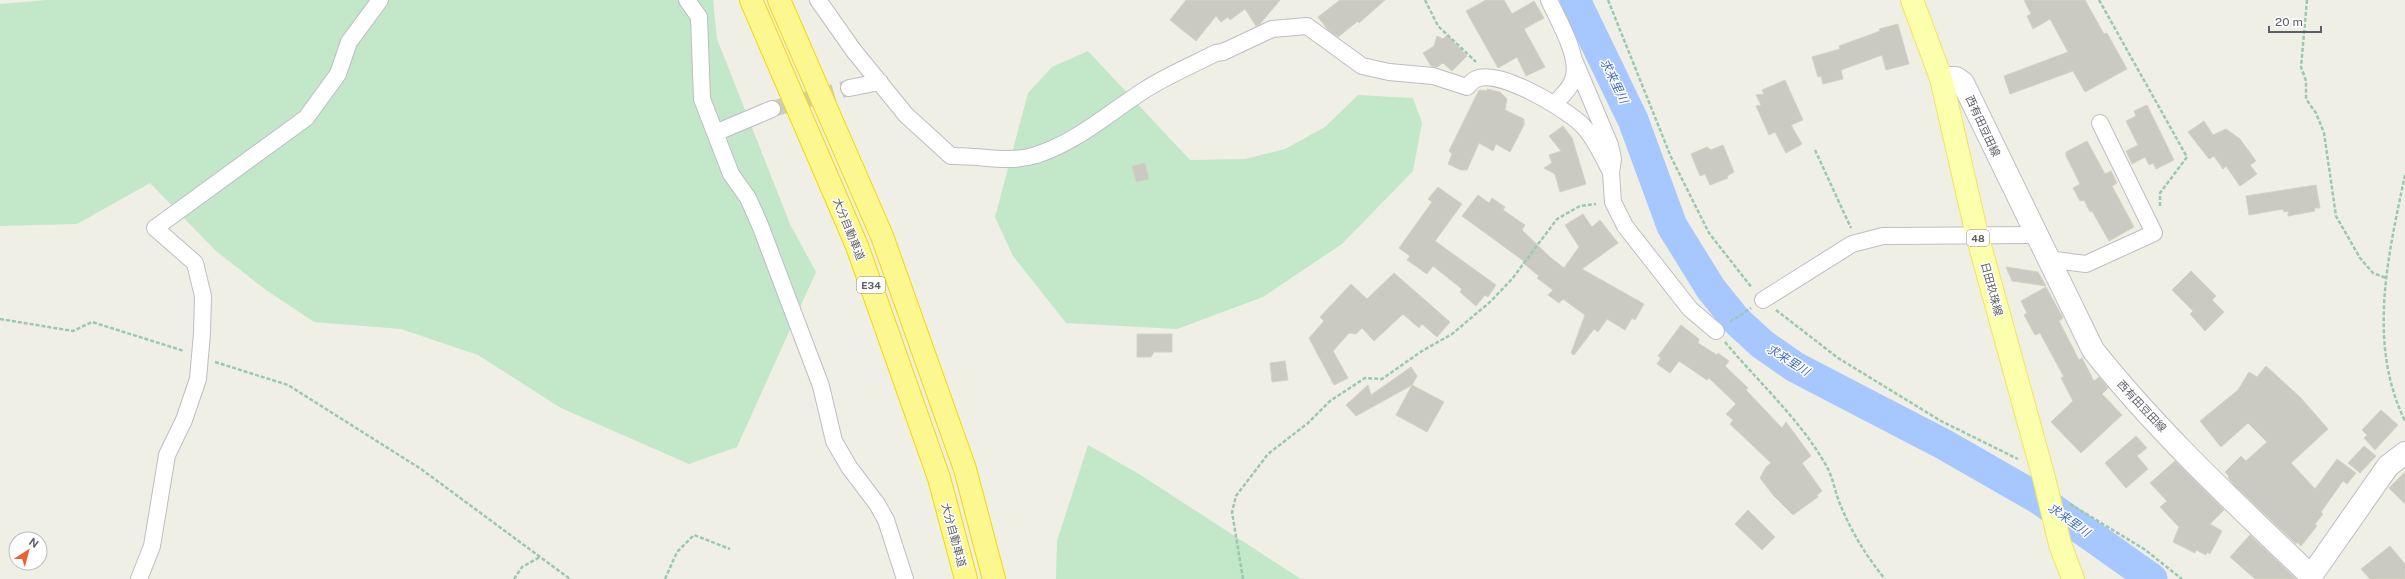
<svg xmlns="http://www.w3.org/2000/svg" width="2405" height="579" viewBox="0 0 2405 579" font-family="'Public Sans','Noto Sans JP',sans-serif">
<rect width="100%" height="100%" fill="#f0efe5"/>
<path fill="#c2e7c9" d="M47,0H713L717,39L790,224L816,272L737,447L689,464L561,408L478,355L401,329L314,322L266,290L216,251L150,183L77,224L0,226V4Z
M1088,51L1190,160L1245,159L1285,149L1325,127L1358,95L1413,98L1422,123L1413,171L1342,244L1263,297L1177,329L1066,323L1013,256L995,217L1028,93L1052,67Z
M1088,445L1139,474L1301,579H1056L1057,541Z"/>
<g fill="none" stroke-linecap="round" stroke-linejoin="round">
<path stroke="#a6c7ff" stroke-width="31" d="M1575,0L1633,120L1672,226L1711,289L1737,321L1762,344L1795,367L1945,445L2039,499L2152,579"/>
</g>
<path fill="#cacac2" stroke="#d4d2c4" d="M1186,0H1280L1260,24L1256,26L1245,9L1230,20L1228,17L1221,22L1216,16L1196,41L1170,20Z
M1340,0H1385L1359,23L1358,21L1338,37L1328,30L1318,17Z
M1486,0H1504L1512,14L1534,1L1544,18L1524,29L1545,67L1526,76L1517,57L1498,68L1466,11Z
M2024,0H2085L2104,34L2107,33L2127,69L2085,92L2073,71L2010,94L2004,76L2068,52L2050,19L2033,29L2027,16L2031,14Z
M1898,24L1909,64L1886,70L1882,55L1841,70L1843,79L1823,84L1821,76L1818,77L1812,57L1840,49L1839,46L1880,31L1879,29Z
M1447,35L1467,56L1452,71L1443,63L1437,67L1431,66L1423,53L1434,46L1437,36L1443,39Z
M1785,80L1803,120L1791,125L1802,144L1786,153L1775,132L1769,135L1756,106L1761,105L1756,95L1764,94L1762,90Z
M1487,89L1500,92L1507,99L1505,110L1524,119V125L1510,152L1496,144L1493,151L1479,143L1467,170H1461L1448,164L1452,154L1449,151L1479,90L1487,91Z
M2147,105L2174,160L2156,169L2153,163L2149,165L2145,157L2132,164L2126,151L2138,145L2126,121L2136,116L2134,111Z
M2204,121L2213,135L2226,129L2240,139L2256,161L2250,165L2257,174L2240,186L2226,166L2223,169L2214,156L2209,159L2188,132Z
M1563,126L1572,138L1586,184L1560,192L1555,174L1544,168L1552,163L1549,155L1561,151L1549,136Z
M2087,141L2105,174L2111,171L2117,183L2112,186L2134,227L2109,241L2092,211L2090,212L2084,200L2080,201L2073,188L2080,184L2066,156V152Z
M1723,145L1734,172L1727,176L1728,178L1710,185L1705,174L1700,176L1691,154L1707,147L1711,150Z
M1145,163L1149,179L1136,182L1132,166Z
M2316,185L2320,208H2314L2315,211L2288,216V211L2284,212L2283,209L2249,215L2246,196Z
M1438,187L1462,204L1435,241L1496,285L1488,297L1485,295L1476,306L1460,292L1462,289L1433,266L1427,274L1407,260L1410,256L1399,248L1432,202L1428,199Z
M1478,195L1489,203L1492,198L1505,207L1503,210L1525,225L1522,230L1551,258L1564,268L1579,247L1565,225L1583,214L1592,227L1600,220L1618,243L1582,269L1644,304L1635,320L1632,318L1625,330L1607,319L1598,332L1594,329L1574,355L1571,353L1585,315L1563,299L1559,303L1548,295L1553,290L1537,278L1539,276L1523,263L1525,262L1462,216Z
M2006,267L2038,272L2046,286L2012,281Z
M2191,271L2216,296L2212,300L2224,312L2205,331L2190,314L2193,311L2172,290Z
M1394,273L1450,322L1437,337L1422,324L1419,328L1403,314L1374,341L1362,328L1356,334L1349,333L1333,351L1348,378L1334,385L1309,338L1324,321L1320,317L1351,284L1367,299Z
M2046,287L2063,318L2059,321L2079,360L2082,358L2094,381L2099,377L2108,388L2102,394L2122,415L2081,453L2051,422L2073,401L2061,378L2064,377L2040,333L2035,335L2024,315L2027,313L2021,301Z
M1681,325L1699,339L1698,343L1717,355L1718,353L1729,361L1725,366L1748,388L1746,390L1782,428L1786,422L1811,456L1802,463L1822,491L1817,495L1818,497L1793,515L1773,495L1760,478L1766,467L1771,463L1730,424L1733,420L1726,414L1736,404L1709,378L1707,380L1679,361L1670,373L1657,364L1661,358L1658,356Z
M1137,334H1172V352H1154L1151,357H1137Z
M1285,361L1288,380L1272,382L1270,363Z
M2266,366L2301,398L2328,429L2291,463L2315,489L2337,459L2356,473L2347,484L2343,481L2321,512L2323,514L2315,524L2317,526L2301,546L2297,542L2296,544L2235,486L2228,478L2229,476L2225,472L2241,456L2246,461L2267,442L2248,423L2221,447L2200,421L2238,390L2249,372L2257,377Z
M1411,367L1417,376L1412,385L1356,416L1346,405L1368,385L1371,395Z
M1412,385L1444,402L1427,432L1396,415Z
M2381,410L2398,425L2375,450L2364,438L2367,435L2362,430Z
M2136,436L2147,448L2137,456L2148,469L2126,488L2105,463Z
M2364,446L2376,456L2360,473L2348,463Z
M2175,461L2224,510L2210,524L2222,531L2210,554L2207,552L2206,555L2196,550L2195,553L2173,542L2179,527L2160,507L2167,501L2150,483Z
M2405,472V504L2389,488Z
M1748,510L1775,537L1762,550L1735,524Z
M2250,535L2274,558L2296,579H2255L2230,557Z
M2390,546L2405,564V579H2370L2361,569Z"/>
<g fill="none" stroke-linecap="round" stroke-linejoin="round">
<path stroke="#cbcbc5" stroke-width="16" stroke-dasharray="16 8" stroke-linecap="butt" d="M772,109L849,88"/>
<defs>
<path id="minor" d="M687,0L699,17L702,99L731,174L748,198L760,225L821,386L834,441L849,467L877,504L886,520L905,579
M818,0L854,51L906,115L951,156C980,155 1009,164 1036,155C1075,143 1109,113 1143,91C1166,76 1192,65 1216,53L1223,52L1272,29L1307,26L1362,66L1389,72L1433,76L1467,87C1469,85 1472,81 1476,79C1500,69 1562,107 1580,123C1594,136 1602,156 1611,172
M1549,0C1558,20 1579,55 1574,76C1572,87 1562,96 1554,104
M1575,62L1610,145L1613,159L1611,172L1613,202L1625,226L1690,309L1716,331
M849,88L880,82
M715,133L772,109
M2047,259L2086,264L2154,233L2100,123
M1763,300L1852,244L1883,236L2036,235
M139,579L152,546L167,455L184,420L198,379L202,333L203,296L195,263L155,228L306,118L338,74L349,42L380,0"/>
<path id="secondary" d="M1941,78H1956L1963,83L2093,350C2158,432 2236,504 2311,576L2388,466L2405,453"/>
<path id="primary" d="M1912,0L1941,78L1977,235L2044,478L2060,544L2073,579"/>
<path id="motorway" d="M751,0L857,246L939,478L966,579
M779,0L882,236L965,469L994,579"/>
</defs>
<use href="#minor" stroke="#bdbec4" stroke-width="18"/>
<use href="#secondary" stroke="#bebfc6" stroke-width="24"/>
<use href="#primary" stroke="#f2e55c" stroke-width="24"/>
<use href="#motorway" stroke="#f5d800" stroke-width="24"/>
<path stroke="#9bc8b1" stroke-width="2.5" stroke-dasharray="4 2" stroke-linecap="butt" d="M1425,0L1438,26L1476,62
M1608,0L1671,157L1709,233L1752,288
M2099,0L2187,157L2160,193V206
M2307,0L2301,67L2306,81V99L2316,113L2324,133L2336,216L2360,258L2373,273L2386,278
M1815,150L1851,228
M2405,175C2388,256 2367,343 2405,421
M1776,310L1838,358L1941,421L2018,459
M0,319L73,331L92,322L184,351
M1730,322L1751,308
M1725,342C1760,384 1800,419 1827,467C1833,478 1835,492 1840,504C1851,531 1866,556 1885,579
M215,362L288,385L421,469L570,579
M2070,504L2144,549L2182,579
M514,579L522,567L540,557
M665,579L677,552L694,535L730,549
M1243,579L1232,512L1236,496L1268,454L1308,423L1330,401L1365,378L1382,379L1422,351L1452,334L1490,302L1512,279L1557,219L1580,206L1596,204"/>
<use href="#minor" stroke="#fff" stroke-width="16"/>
<use href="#secondary" stroke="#fff" stroke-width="22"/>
<use href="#primary" stroke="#fcffab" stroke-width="22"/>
<use href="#motorway" stroke="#fdf78f" stroke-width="22"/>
</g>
<g text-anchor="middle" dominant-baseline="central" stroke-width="3" stroke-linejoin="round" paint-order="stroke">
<g fill="#fff" stroke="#8e8f94" stroke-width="1">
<rect x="1967" y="230" width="22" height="16" rx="3"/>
<rect x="857" y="277" width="28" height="16" rx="3"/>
</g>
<g font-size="10" font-weight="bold" fill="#5d5f66">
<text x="1978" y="238">48</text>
<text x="871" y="285">E34</text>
</g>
<g font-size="11" fill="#5d5f66" stroke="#fff">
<text transform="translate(1983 126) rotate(65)">西有田豆田線</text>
<text transform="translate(849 229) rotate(68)">大分自動車道</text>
<text transform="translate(1992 289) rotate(75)">日田玖珠線</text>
<text transform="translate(2142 406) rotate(47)">西有田豆田線</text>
<text transform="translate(954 535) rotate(75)">大分自動車道</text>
</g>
<g font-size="12" font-style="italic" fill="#476bc4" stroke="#fff">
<text transform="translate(1614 81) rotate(64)">求来里川</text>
<text transform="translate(1788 360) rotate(32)">求来里川</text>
<text transform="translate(2069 520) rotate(35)">求来里川</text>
</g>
</g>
<g transform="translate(28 551) rotate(36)"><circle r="19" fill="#ffffff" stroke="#bebfc2"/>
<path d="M0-3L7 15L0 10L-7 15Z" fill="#ea6331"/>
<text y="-6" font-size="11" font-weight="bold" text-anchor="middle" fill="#5d5f66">N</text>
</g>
<path d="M2269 26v6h52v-6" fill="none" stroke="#5d5f66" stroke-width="2"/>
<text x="2275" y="26" font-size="12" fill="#5d5f66" stroke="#ffffff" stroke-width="3" paint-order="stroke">20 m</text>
</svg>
